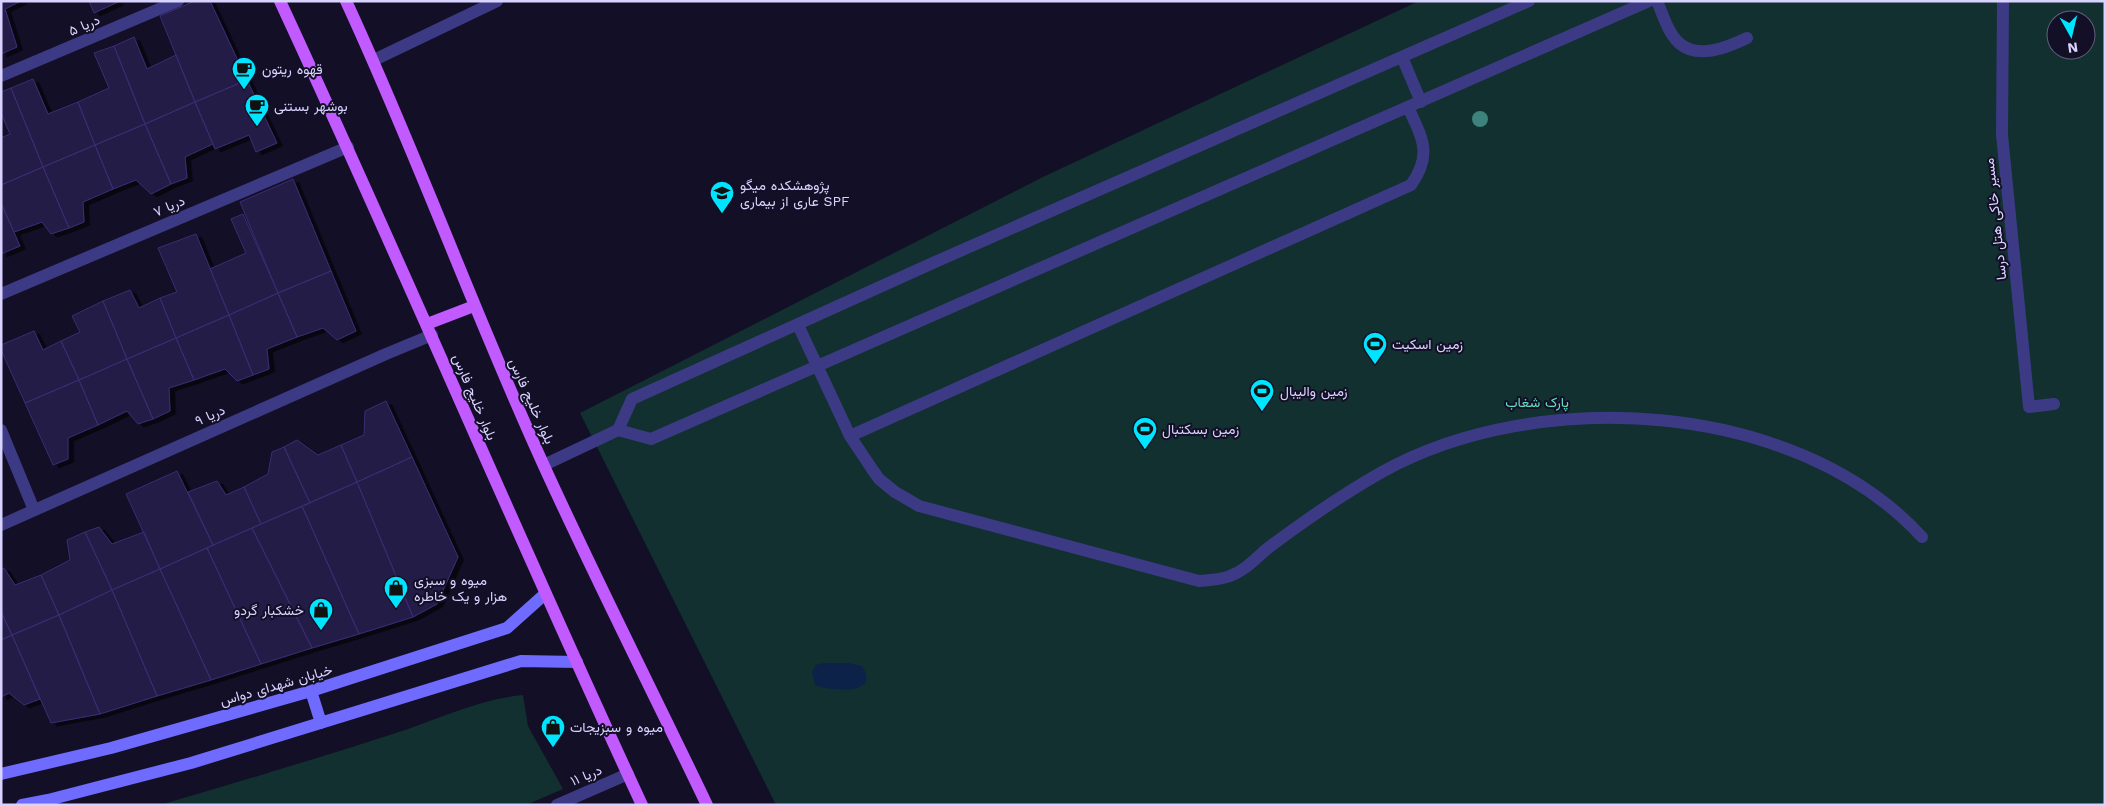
<svg xmlns="http://www.w3.org/2000/svg" width="2106" height="806" viewBox="0 0 2106 806" font-family="'Work Sans',Vazirmatn,sans-serif">
<defs>
<filter id="shadow"><feDropShadow dx="5.5" dy="3" stdDeviation="0" flood-color="#0009"/></filter>
</defs>
<rect width="100%" height="100%" fill="#130f26"/>
<path fill="#12302f" fill-rule="evenodd" d="M1419,1H2105V805H776L580,413L1045,176ZM2056,20H2086V50H2056Z
M523,695L528,726L563,789L526,805H160C239,782 318,758 396,733C438,719 480,699 523,695Z"/>
<path fill="#0c2248" d="M824,663H848L862,666C882,696 830,691 815,685L812,672L816,665Z"/>
<path fill="#241b47" stroke="#3b2d73" filter="url(#shadow)" d="M1,1H21L5,9L17,47L1,54Z
M89,1H118V2L94,13Z
M195,1H210L247,80L195,102L160,16Z
M134,37L147,69L176,55L195,102L145,124L114,46Z
M114,46L145,124L95,145L78,102L109,88L94,53Z
M33,79L48,114L78,102L95,145L43,167L11,88Z
M247,80L277,143L256,152L249,135L215,149L195,102Z
M11,88L43,167L1,185V138L10,134L1,113V92Z
M195,102L213,144L185,157L187,178L171,184L145,124Z
M145,124L171,184L151,194L136,180L113,189L95,145Z
M95,145L113,189L83,202L84,222L69,228L43,167Z
M43,167L69,228L51,234L42,222L14,232L1,203V185Z
M293,179L331,271L278,293L240,202Z
M1,203L20,246L1,254Z
M243,214L278,293L229,315L210,269L246,253L231,219Z
M196,234L229,315L176,338L160,298L177,292L158,248Z
M331,271L356,331L337,340L323,328L297,337L278,293Z
M130,290L139,308L160,298L176,338L127,359L103,301Z
M278,293L297,337L267,349L269,369L253,375L229,315Z
M103,301L127,359L79,380L61,341L80,332L72,316Z
M229,315L253,375L237,381L225,369L194,380L176,338Z
M34,331L43,350L61,341L79,380L25,403L1,350V345Z
M176,338L194,380L169,388L170,411L153,419L127,359Z
M127,359L153,419L138,424L127,411L98,425L79,380Z
M79,380L98,425L68,438V459L53,465L25,403Z
M386,401L412,457L357,482L341,445L364,435L365,411Z
M297,440L318,455L341,445L357,482L310,503L284,447Z
M284,447L310,503L261,524L244,487L268,474L272,452Z
M412,457L458,557L437,604L413,617L357,482Z
M177,471L213,545L160,569L126,494Z
M217,481L226,495L244,487L261,524L213,545L188,492Z
M357,482L413,617L359,634L302,506Z
M302,506L359,634L312,648L252,528Z
M99,527L112,544L144,532L160,569L112,590L85,532Z
M252,528L312,648L261,664L207,548Z
M85,532L112,590L59,615L41,575L70,560L67,540Z
M207,548L261,664L211,680L160,569Z
M4,568L15,585L41,575L59,615L12,635L1,612V569Z
M160,569L211,680L157,696L112,590Z
M112,590L157,696L100,714L59,615Z
M1,612L12,635L1,640Z
M59,615L100,714L51,723L12,635Z
M12,635L40,699L24,705L9,693L1,697V640Z"/>
<g fill="none" stroke-linecap="round" stroke-linejoin="round">
<path stroke="#3d3a85" stroke-width="12" d="M1657,1C1663,15 1668,33 1679,43C1698,60 1728,47 1747,38
M1402,57L1421,102
M374,60L497,1
M798,325L850,436L872,469L879,479L895,492L919,506L1199,581C1209,580 1220,580 1230,576C1247,570 1258,555 1272,545C1307,519 1343,494 1382,472C1539,385 1796,400 1922,537
M618,430L651,439L1649,1
M850,436L1411,185C1433,154 1422,138 1408,107
M544,465L618,430L632,399L935,262L1529,1"/>
<path stroke="#3d3a85" stroke-width="12" d="M2003,1L2002,135L2029,407L2054,404
M1,76L178,1
M1,294L348,147
M1,430L34,510
M1,525L386,354L432,335
M557,805L628,774"/>
<path stroke="#6f6bff" stroke-width="12" d="M311,691L321,723
M1,774L111,748L311,691L507,628L545,594
M22,805L48,800L191,763L521,661L577,662"/>
<path stroke="#c25bff" stroke-width="12" d="M280,1C404,268 518,538 642,805
M346,1C417,154 474,313 544,466C596,580 653,692 707,805
M427,324L474,306"/>
</g>
<circle fill="#3d827b" cx="1480" cy="119" r="8"/>
<defs>
<symbol id="cafe-pin" viewBox="-11 -11 22 30"><path d="M0 17L-7.5 6A9.5 9.5 0 1 1 7.5 6Z" fill="#00e5ff" stroke="#130f26"/><path d="M-5.5-4.5H6V0H3Q3 3.5 0 3.5H-2.5Q-5.5 3.5-5.5 0ZM3-3.2v2h1.7v-2ZM-6 4.5H4V6H-6Z" fill="#111"/></symbol>
<symbol id="university-pin" viewBox="-11 -11 22 30"><path d="M0 17L-7.5 6A9.5 9.5 0 1 1 7.5 6Z" fill="#00e5ff" stroke="#130f26"/><path d="M0-5L7-2L0 1L-7-2ZM-4 1L0 2.5L4 1V4Q0 6-4 4Z" fill="#111"/></symbol>
<symbol id="stadium-pin" viewBox="-11 -11 22 30"><path d="M0 17L-7.5 6A9.5 9.5 0 1 1 7.5 6Z" fill="#00e5ff" stroke="#130f26"/><path d="M0-5a6.5 5 0 1 0 0 10a6.5 5 0 1 0 0-10ZM-3.5-1.8h7v3.6h-7Z" fill="#111"/></symbol>
<symbol id="shop-pin" viewBox="-11 -11 22 30"><path d="M0 17L-7.5 6A9.5 9.5 0 1 1 7.5 6Z" fill="#00e5ff" stroke="#130f26"/><path d="M-5-2.5h2.3a2.7 3.5 0 0 1 5.4 0H5L5.5 6h-11ZM-1.5-2.5h3a1.5 2.3 0 0 0-3 0Z" fill="#111"/></symbol>
</defs>
<g fill-rule="evenodd">
<use href="#cafe-pin" x="230" y="55" width="28" height="38"/>
<use href="#cafe-pin" x="243" y="92" width="28" height="38"/>
<use href="#university-pin" x="708" y="179" width="28" height="38"/>
<use href="#stadium-pin" x="1361" y="330" width="28" height="38"/>
<use href="#stadium-pin" x="1248" y="377" width="28" height="38"/>
<use href="#stadium-pin" x="1131" y="415" width="28" height="38"/>
<use href="#shop-pin" x="382" y="574" width="28" height="38"/>
<use href="#shop-pin" x="307" y="596" width="28" height="38"/>
<use href="#shop-pin" x="539" y="713" width="28" height="38"/>
</g>
<g text-anchor="middle" dominant-baseline="central" stroke-width="4" stroke-linejoin="round" paint-order="stroke">
<g font-size="14" fill="#d9d4ff" stroke="#130f26">
<text transform="translate(84 25) rotate(-23)">دریا ۵</text>
<text transform="translate(169 206) rotate(-23)">دریا ۷</text>
<text transform="translate(1995 219) rotate(-96)">مسیر خاکی هتل درسا</text>
<text transform="translate(475 397) rotate(67)">بلوار خلیج‌ فارس</text>
<text transform="translate(532 401) rotate(66)">بلوار خلیج ‌فارس</text>
<text transform="translate(210 415) rotate(-24)">دریا ۹</text>
<text transform="translate(276 685) rotate(-16)">خیابان شهدای دواس</text>
<text transform="translate(586 775) rotate(-23)">دریا ۱۱</text>
</g>
<g font-size="14" fill="#d9d4ff" stroke="#130f26" text-anchor="start">
<text x="262" y="69">قهوه ریتون</text>
<text x="274" y="106">بوشهر بستنی</text>
<text x="740" y="185">پژوهشکده میگو<tspan x="740" dy="16">عاری از بیماری SPF</tspan></text>
<text x="1392" y="344">زمین اسکیت</text>
<text x="1280" y="391">زمین والیبال</text>
<text x="1162" y="429">زمین بسکتبال</text>
<text x="414" y="580">میوه‌ و سبزی<tspan x="414" dy="16">هزار و یک خاطره</tspan></text>
<text x="304" y="610" text-anchor="end">خشکبار گردو</text>
<text x="570" y="727">میوه و سبزیجات</text>
</g>
<g font-size="14" fill="#5fe0c0" stroke="#130f26">
<text x="1537" y="402">پارک شغاب</text>
</g>
</g>
<rect width="2106" height="806" fill="none" stroke="#d9d4ff" stroke-width="5"/>
<g transform="translate(2071 35) rotate(172)"><circle r="24" fill="#130f26" stroke="#625e7d"/>
<path d="M0-4L9 19L0 12L-9 19Z" fill="#00e5ff"/>
<text y="-8" font-size="14" font-weight="bold" text-anchor="middle" fill="#d9d4ff">N</text>
</g>
</svg>
